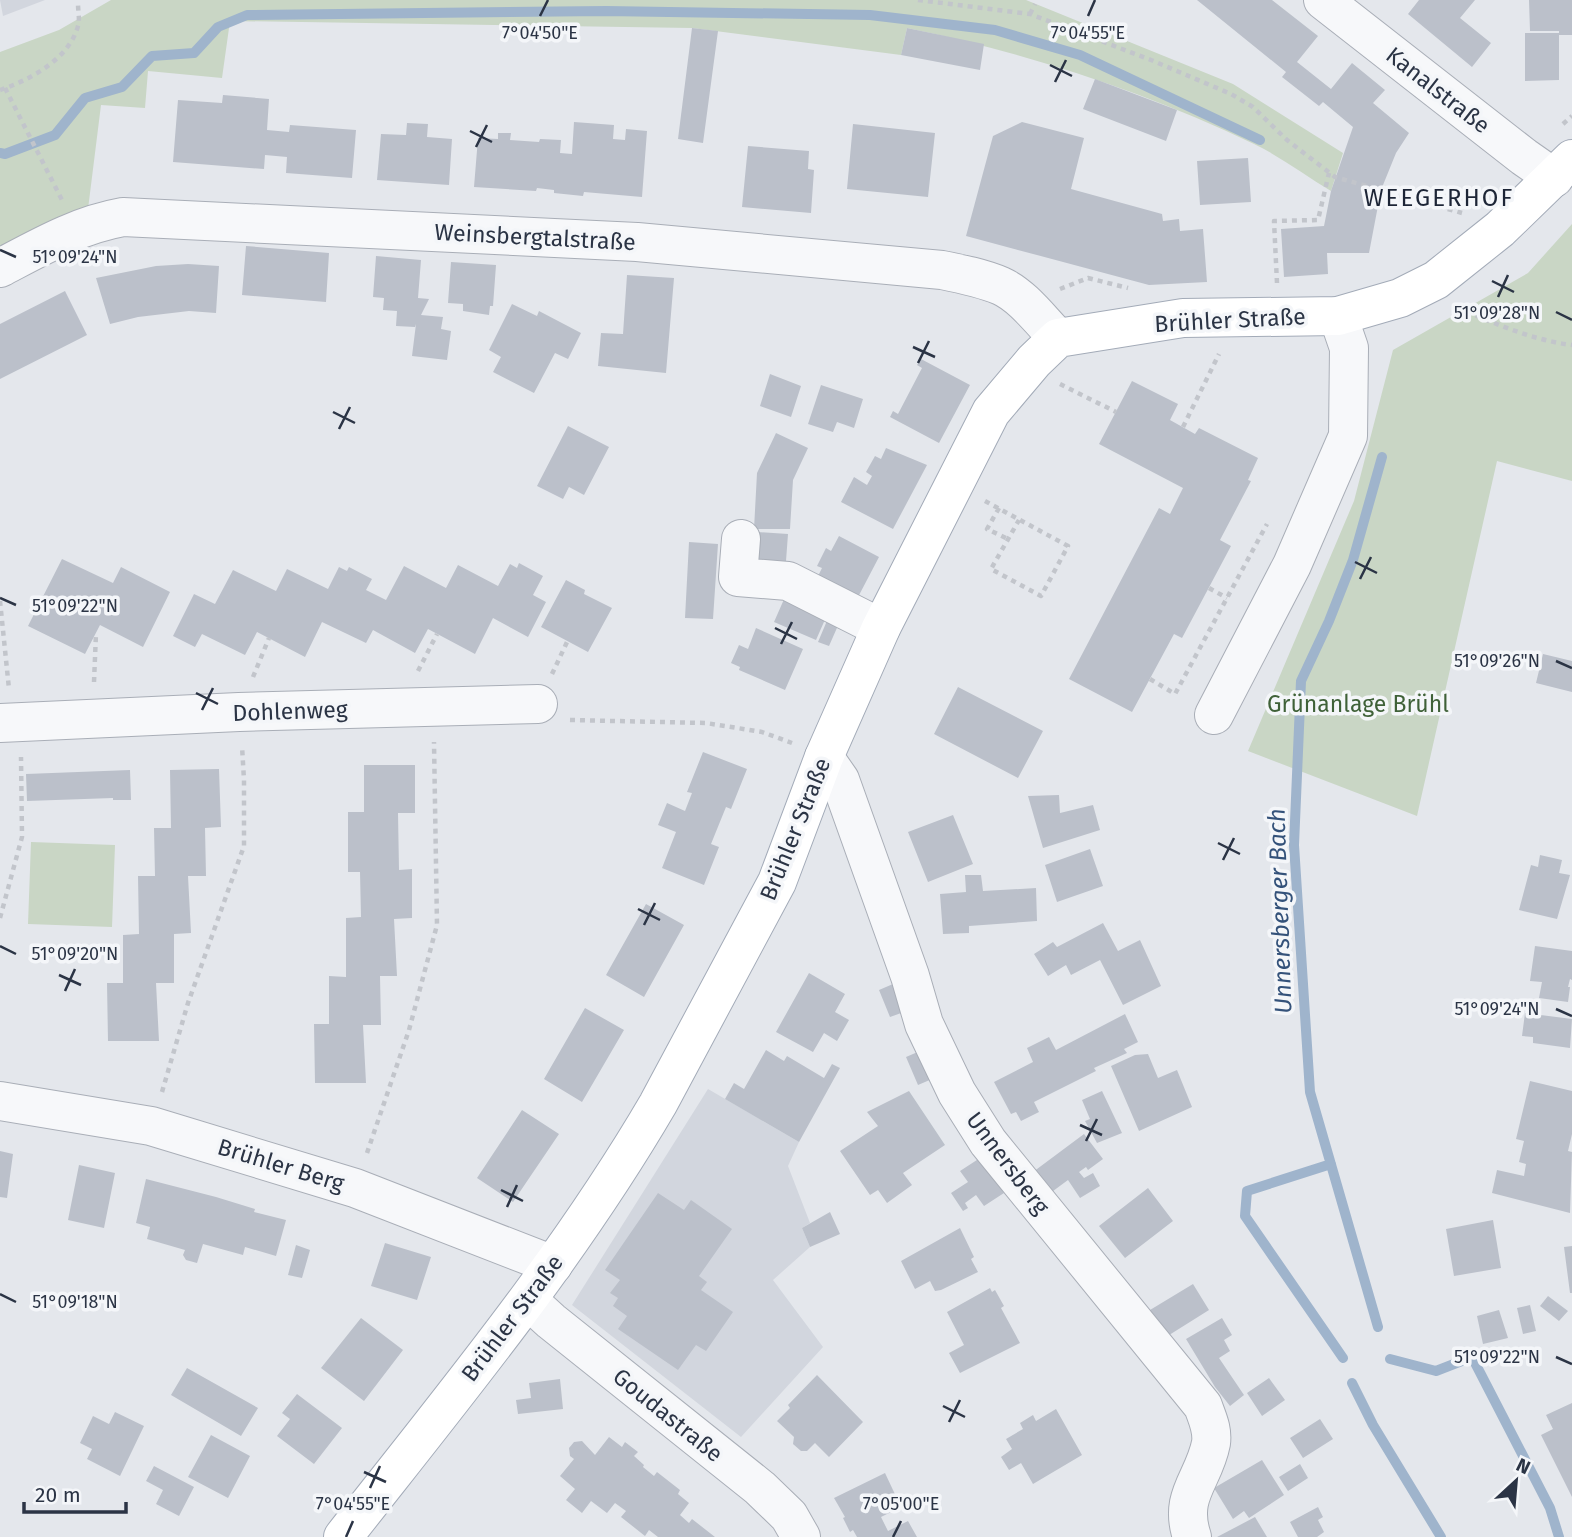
<svg xmlns="http://www.w3.org/2000/svg" width="1572" height="1537" viewBox="0 0 1572 1537" font-family="'Fira Sans',sans-serif">
<rect width="100%" height="100%" fill="#e4e7ec"/>
<path fill="#d2d6de" d="M0,0H45L3,16Z
M708,1089L799,1142L788,1166L810,1223L802,1228L810,1247L773,1280L823,1347L741,1437L572,1305Z"/>
<path fill="#c9d6c5" d="M111,0H1026L1233,84L1343,153L1331,191C1306,176 1281,157 1254,144C1144,91 1026,53 907,28L901,55L692,28L230,21L222,78L148,71L145,108L101,105L88,209L0,253V52L59,30Z
M1572,224V481L1497,461L1417,816L1248,751L1354,501L1393,350L1528,273Z
M31,842L115,845L112,927L28,924Z"/>
<g fill="none" stroke-linecap="round" stroke-linejoin="round">
<path stroke="#9fb4cc" stroke-width="10" d="M0,153L5,154L55,135L85,98L122,87L152,56L194,53L218,27L247,15L606,11L870,15L995,30L1080,55L1260,140
M1331,1164L1247,1191L1245,1216L1343,1358
M1378,1327L1310,1092L1294,845L1301,681L1329,621L1353,560L1382,457
M1390,1359L1436,1371L1472,1357L1550,1508L1559,1537
M1352,1383L1373,1425L1441,1537"/>
</g>
<path fill="#bbc0ca" d="M1197,0H1272L1318,36L1297,62L1331,89L1352,63L1385,90L1373,103L1409,133L1396,153L1381,190L1369,253H1327L1328,274L1284,277L1281,229L1324,226L1331,191L1353,127L1323,102L1319,106L1282,77L1286,72Z
M1419,0H1475L1460,18L1491,43L1472,67L1408,14Z
M1529,0H1572V35H1559V80L1525,81V33H1559V35V31H1530Z
M692,28L718,31L703,143L678,139Z
M907,28L984,44L980,70L901,55Z
M1095,79L1177,110L1166,141L1083,109Z
M223,95L269,99L267,130L289,132L290,125L356,130L352,178L286,173L287,157L265,155L264,169L173,162L178,100L222,103Z
M574,122L614,125L613,139L625,140L626,129L647,131L642,197L584,192L583,196L554,193V190L537,188L536,191L474,187L478,138L498,139V133H511L510,140L539,142L540,139L561,140L560,153L572,154Z
M1022,122L1084,138L1071,189L1162,214L1163,221L1179,219L1180,231L1203,229L1207,282L1149,285L966,236L993,136Z
M407,123L428,124L427,137L452,139L449,185L377,180L381,134L406,135Z
M853,124L935,133L928,197L847,189Z
M748,146L809,151L808,169L814,170L811,213L742,207Z
M1248,158L1251,202L1200,205L1197,161Z
M246,246L329,253L326,302L242,295Z
M376,256L421,260L418,298L429,299L421,315L443,317L441,329L451,331L447,360L412,356L416,324L415,327L396,326L397,311L383,310L384,298L373,297Z
M451,262L496,265L493,306H490L489,315L463,311V304L448,303Z
M188,264L219,266L216,313L189,311L138,317L110,324L96,278L156,266Z
M627,275L674,278L666,373L598,366L601,333L623,334Z
M65,291L87,335L0,379V324Z
M512,304L537,316L539,311L581,333L568,359L555,353L534,393L493,372L501,357L489,350Z
M921,359L970,385L939,443L890,417L893,411L898,414L922,368L917,365Z
M770,374L801,386L791,417L760,406Z
M1132,381L1178,404L1170,420L1195,434L1199,428L1258,458L1248,480L1251,481L1220,540L1231,546L1182,638L1174,634L1132,712L1069,679L1159,508L1170,514L1183,488L1099,444Z
M821,385L863,399L854,428L837,422L833,432L808,424Z
M568,426L609,447L584,495L569,487L563,499L537,486Z
M776,433L808,448L793,480L790,529H754L757,473Z
M886,448L927,465L893,529L841,502L854,477L867,485L872,476L866,472L875,456L881,459Z
M758,532L788,534L786,561L757,560Z
M839,536L879,557L857,599L817,578L822,568L817,566L826,548L831,551Z
M689,542L718,544L713,619L685,618Z
M62,559L113,583L121,567L170,592L143,647L100,625L85,654L28,626Z
M519,563L543,576L533,595L546,602L528,637L493,618L475,654L428,629L415,653L373,630L366,643L322,622L305,657L257,632L245,655L202,634L195,647L173,636L194,594L215,604L233,570L276,591L287,569L328,589L339,567L347,571L349,567L372,579L366,590L386,600L404,566L446,588L458,565L498,586L510,564L517,568Z
M566,580L585,590L584,594L612,608L588,652L541,627Z
M785,597L827,615L816,640L774,622Z
M829,616L840,621L829,646L818,642Z
M756,628L803,649L785,690L739,670L740,667L731,663L739,645L748,649Z
M1543,654L1572,661V692L1536,683Z
M958,687L1043,731L1018,778L934,734Z
M703,752L747,769L731,809L726,807L711,844L719,847L704,885L662,868L676,832L658,825L667,803L685,811L692,793L687,792Z
M364,765H415V813H398L399,870L412,869V918L394,919L397,976H380L381,1025H363L366,1083H315L314,1024H329V976L346,977V918L361,917L360,872H348V812H364Z
M219,769L221,827L205,828L206,876H188L191,933L174,934V983H156L159,1041H108L107,983H123V935L139,934L138,876H155L154,828H171L170,770Z
M130,770L131,800H113V798L27,801L26,774Z
M1059,795L1060,813L1093,805L1100,830L1043,848L1028,796Z
M953,815L973,864L928,882L908,832Z
M1090,849L1103,886L1057,902L1045,865Z
M1540,855L1562,860L1559,873L1570,875L1557,919L1519,910L1531,865L1538,867Z
M965,875H981L983,891L1036,888L1037,921L969,926V933L943,934L940,894L966,892Z
M646,904L684,925L644,997L606,975Z
M1103,923L1118,951L1140,940L1161,986L1123,1005L1100,960L1071,975L1066,965L1048,976L1034,954L1053,942L1057,947Z
M1535,946L1572,951V980L1570,979L1568,987H1570L1568,1002L1539,998L1542,982L1530,981Z
M809,973L845,994L835,1012L849,1020L837,1041L824,1033L813,1052L776,1032Z
M893,984L904,1012L890,1017L879,990Z
M585,1008L624,1030L582,1102L544,1079Z
M1525,1013L1572,1019L1570,1048L1533,1043V1037L1522,1036Z
M1125,1014L1138,1042L1124,1049L1127,1053L1094,1068L1096,1071L1034,1102L1039,1112L1021,1121L1016,1112L1011,1114L994,1082L1033,1062L1027,1048L1049,1037L1056,1050Z
M766,1050L784,1061L787,1056L824,1078L832,1064L840,1068L799,1142L725,1099L734,1083L744,1089Z
M920,1051L932,1079L918,1085L906,1057Z
M1148,1054L1158,1078L1177,1070L1192,1107L1139,1131L1111,1066L1135,1055Z
M1530,1081L1572,1091V1134L1568,1151L1572,1152L1570,1213L1492,1193L1497,1170L1524,1176L1526,1164L1519,1162L1524,1141L1516,1139Z
M909,1091L945,1145L903,1173L912,1185L887,1203L878,1190L870,1195L840,1151L878,1126L867,1112Z
M1102,1091L1122,1133L1097,1143L1085,1121L1090,1119L1082,1100Z
M522,1110L559,1134L513,1202L477,1178Z
M1084,1134L1103,1159L1088,1170L1086,1167L1079,1172L1084,1178L1093,1173L1100,1186L1080,1198L1068,1180L1049,1194L1033,1172Z
M0,1151L13,1154L7,1198L0,1197Z
M980,1158L1004,1193L984,1206L976,1195L965,1203L968,1208L963,1211L951,1193L968,1182L960,1171Z
M79,1165L115,1173L104,1228L68,1220Z
M146,1179L216,1197L255,1209L254,1212L286,1220L276,1256L245,1247L243,1255L203,1244L197,1263L186,1260L183,1255L185,1250L147,1239L150,1227L136,1223Z
M1148,1188L1173,1221L1125,1258L1099,1226Z
M658,1193L684,1210L691,1200L732,1229L699,1276L707,1282L701,1290L733,1312L706,1351L696,1345L678,1370L618,1329L627,1316L613,1306L618,1298L610,1293L620,1280L605,1270Z
M830,1212L840,1234L810,1247L802,1228Z
M1493,1220L1501,1268L1454,1276L1446,1229Z
M960,1228L974,1257L971,1259L978,1272L941,1290L935,1291L930,1281L915,1289L901,1261Z
M385,1243L431,1257L417,1300L371,1286Z
M296,1245L310,1250L302,1278L288,1275Z
M1572,1246V1293H1570L1564,1247Z
M1193,1284L1209,1310L1166,1337L1150,1310Z
M990,1288L992,1292L995,1290L1004,1306L1001,1308L1020,1343L960,1373L949,1353L964,1345L947,1312Z
M1548,1296L1568,1311L1559,1321L1540,1306Z
M1530,1305L1536,1331L1523,1334L1517,1308Z
M1499,1310L1508,1338L1483,1344L1477,1316Z
M361,1318L403,1350L364,1401L321,1368Z
M1222,1318L1232,1335L1224,1340L1230,1351L1219,1358L1244,1395L1230,1406L1215,1387L1186,1339Z
M187,1368L258,1408L241,1436L171,1395Z
M817,1375L863,1422L829,1457L815,1443L807,1451H801L793,1444L794,1437L777,1421L790,1408L788,1405Z
M1269,1378L1285,1400L1262,1416L1247,1393Z
M560,1379L563,1409L518,1414L516,1400L531,1398L529,1383Z
M297,1394L342,1428L314,1464L277,1436L290,1419L282,1413Z
M1572,1403V1497L1541,1435L1553,1429L1546,1415Z
M1056,1409L1082,1455L1033,1484L1021,1463L1009,1470L1001,1457L1012,1449L1006,1439L1023,1429L1020,1423L1033,1415L1036,1421Z
M115,1412L144,1426L120,1476L87,1459L92,1449L80,1443L93,1416L109,1424Z
M1320,1419L1333,1439L1303,1458L1290,1438Z
M211,1435L250,1456L228,1498L188,1477Z
M609,1437L622,1447L625,1442L638,1452L634,1456L644,1465L643,1467L654,1476L657,1472L680,1490L678,1494L689,1503L680,1515L689,1523L692,1519L715,1537H658L649,1530L645,1536L621,1517L626,1511L615,1503L607,1513L591,1501L582,1513L566,1500L575,1489L560,1476L574,1459L570,1456L569,1448L574,1442L582,1441L595,1455Z
M1262,1460L1284,1495L1249,1518L1244,1511L1233,1519L1214,1488Z
M1300,1464L1308,1478L1288,1491L1279,1477Z
M154,1466L194,1487L179,1516L156,1504L163,1490L146,1481Z
M885,1473L901,1507L881,1517L888,1531L908,1521L917,1537H857L853,1530L850,1532L843,1518L845,1517L834,1498Z
M1318,1507L1323,1517L1318,1520L1324,1532L1317,1537H1298L1290,1522Z
M1255,1517L1267,1537H1217L1238,1526Z"/>
<g fill="none" stroke-linecap="round" stroke-linejoin="round">
<defs>
<path id="minor" d="M1323,0L1524,157L1554,178
M0,268C40,247 78,225 123,217L637,242L942,270C962,274 982,278 1001,286C1023,296 1041,321 1058,338
M741,539L738,577L788,581L881,628
M1214,715L1292,565L1348,436L1349,348L1338,316
M0,723L239,712L538,704
M824,757L840,780L910,976L924,1024L957,1093L988,1142L1203,1406C1207,1418 1213,1429 1211,1443C1204,1480 1178,1495 1192,1537
M0,1101L151,1126L355,1188L553,1265
M528,1300L551,1321L760,1488L789,1516L801,1537"/>
<path id="major" d="M343,1537C453,1397 568,1258 658,1104L777,882L824,757L881,628L991,412L1034,361L1058,338L1183,318L1338,316L1400,298L1436,280L1500,229L1572,159"/>
</defs>
<use href="#minor" stroke="#a9aeb7" stroke-width="40"/>
<use href="#major" stroke="#a3abb8" stroke-width="40"/>
<path stroke="#c2c5cb" stroke-width="4.5" stroke-dasharray="5 5" stroke-linecap="butt" d="M918,0L1030,14L1151,60L1231,94L1253,107L1287,140L1335,177L1462,213
M1030,14L1035,4
M5,88L62,200
M0,90C30,80 69,59 78,26C80,20 78,11 78,4
M1563,124L1572,116
M1277,283L1274,221L1318,220L1329,173
M1060,289L1088,278L1128,288
M1457,308C1495,323 1531,340 1572,345
M1060,384L1116,412
M1183,427L1219,354
M985,501L1068,546L1041,596L991,569L1019,520
M999,508L987,529L1008,539
M1209,588L1227,598
M0,601L9,689
M418,671L437,634
M552,674L568,640
M253,677L269,638
M1150,679L1175,694L1267,524
M94,682L96,633
M570,720L706,723L762,732L792,743
M0,918L22,837L21,757
M162,1092L188,1003L244,846V780L242,746
M367,1153L409,1030L437,925L434,742"/>
<use href="#minor" stroke="#f7f8fa" stroke-width="38"/>
<use href="#major" stroke="#fff" stroke-width="38"/>
</g>
<path fill="none" stroke="#2b3445" stroke-width="2.5" d="M540,16L548,0M1088,16L1095,0M1050,65L1072,76M1055,82L1066,60M470,131L492,142M476,147L487,125M0,250L16,257M1492,281L1514,292M1498,297L1508,275M1556,312L1572,320M913,347L935,357M918,363L929,341M333,412L355,423M339,429L350,407M1355,562L1377,573M1360,579L1371,557M0,598L16,605M775,628L797,639M781,644L792,622M1556,661L1572,668M196,693L218,704M202,710L213,688M1218,843L1240,854M1223,860L1234,838M638,909L660,920M644,925L655,903M0,946L16,954M59,975L81,985M65,991L75,969M1556,1009L1572,1016M1080,1125L1102,1135M1086,1141L1097,1119M501,1190L523,1201M507,1207L517,1185M0,1294L16,1302M1556,1357L1572,1364M943,1406L965,1417M949,1422L960,1400M364,1472L386,1482M370,1488L380,1466M346,1537L353,1521M893,1537L901,1521"/>
<g text-anchor="middle" dominant-baseline="central" stroke-width="7" stroke-linejoin="round" paint-order="stroke">
<g font-size="23" fill="#2b3445" stroke="#f4f6f9">
<text transform="translate(1438 90) rotate(38)">Kanalstraße</text>
<text transform="translate(535 237) rotate(3)">Weinsbergtalstraße</text>
<text transform="translate(1230 320) rotate(-3)">Brühler Straße</text>
<text transform="translate(290 711) rotate(-2)">Dohlenweg</text>
<text transform="translate(795 829) rotate(-68)">Brühler Straße</text>
<text transform="translate(1008 1163) rotate(53)">Unnersberg</text>
<text transform="translate(281 1165) rotate(17)">Brühler Berg</text>
<text transform="translate(512 1318) rotate(-53)">Brühler Straße</text>
<text transform="translate(668 1415) rotate(39)">Goudastraße</text>
</g>
<g font-size="23" fill="#3f6138" stroke="#f4f6f9">
<text x="1358" y="704">Grünanlage Brühl</text>
</g>
<g font-size="24" letter-spacing="2" fill="#1d2536" stroke="#f4f6f9">
<text x="1439" y="198">WEEGERHOF</text>
</g>
<g font-size="24" font-style="italic" fill="#34527a" stroke="#f4f6f9">
<text transform="translate(1280 911) rotate(-92)">Unnersberger Bach</text>
</g>
</g>
<g font-size="18" text-anchor="middle" fill="#2b3445" stroke="#f4f6f9" stroke-width="7" stroke-linejoin="round" paint-order="stroke">
<text x="540" y="39">7°04'50"E</text>
<text x="1088" y="39">7°04'55"E</text>
<text x="75" y="263">51°09'24"N</text>
<text x="1497" y="319">51°09'28"N</text>
<text x="75" y="612">51°09'22"N</text>
<text x="1497" y="667">51°09'26"N</text>
<text x="75" y="960">51°09'20"N</text>
<text x="1497" y="1015">51°09'24"N</text>
<text x="75" y="1308">51°09'18"N</text>
<text x="1497" y="1363">51°09'22"N</text>
<text x="353" y="1510">7°04'55"E</text>
<text x="901" y="1510">7°05'00"E</text>
</g>
<g transform="translate(1516 1481) rotate(26)" stroke="#f4f6f9" stroke-width="5" paint-order="stroke">
<path d="M0-5L12 26L0 18L-12 26Z" fill="#2b3445"/>
<text y="-10" font-size="19" font-weight="bold" text-anchor="middle" fill="#2b3445">N</text>
</g>
<path d="M24 1502v10h102v-10" fill="none" stroke="#2b3445" stroke-width="3.5"/>
<text x="35" y="1502" font-size="21" fill="#2b3445" stroke="#f4f6f9" stroke-width="5" paint-order="stroke">20 m</text>
</svg>
